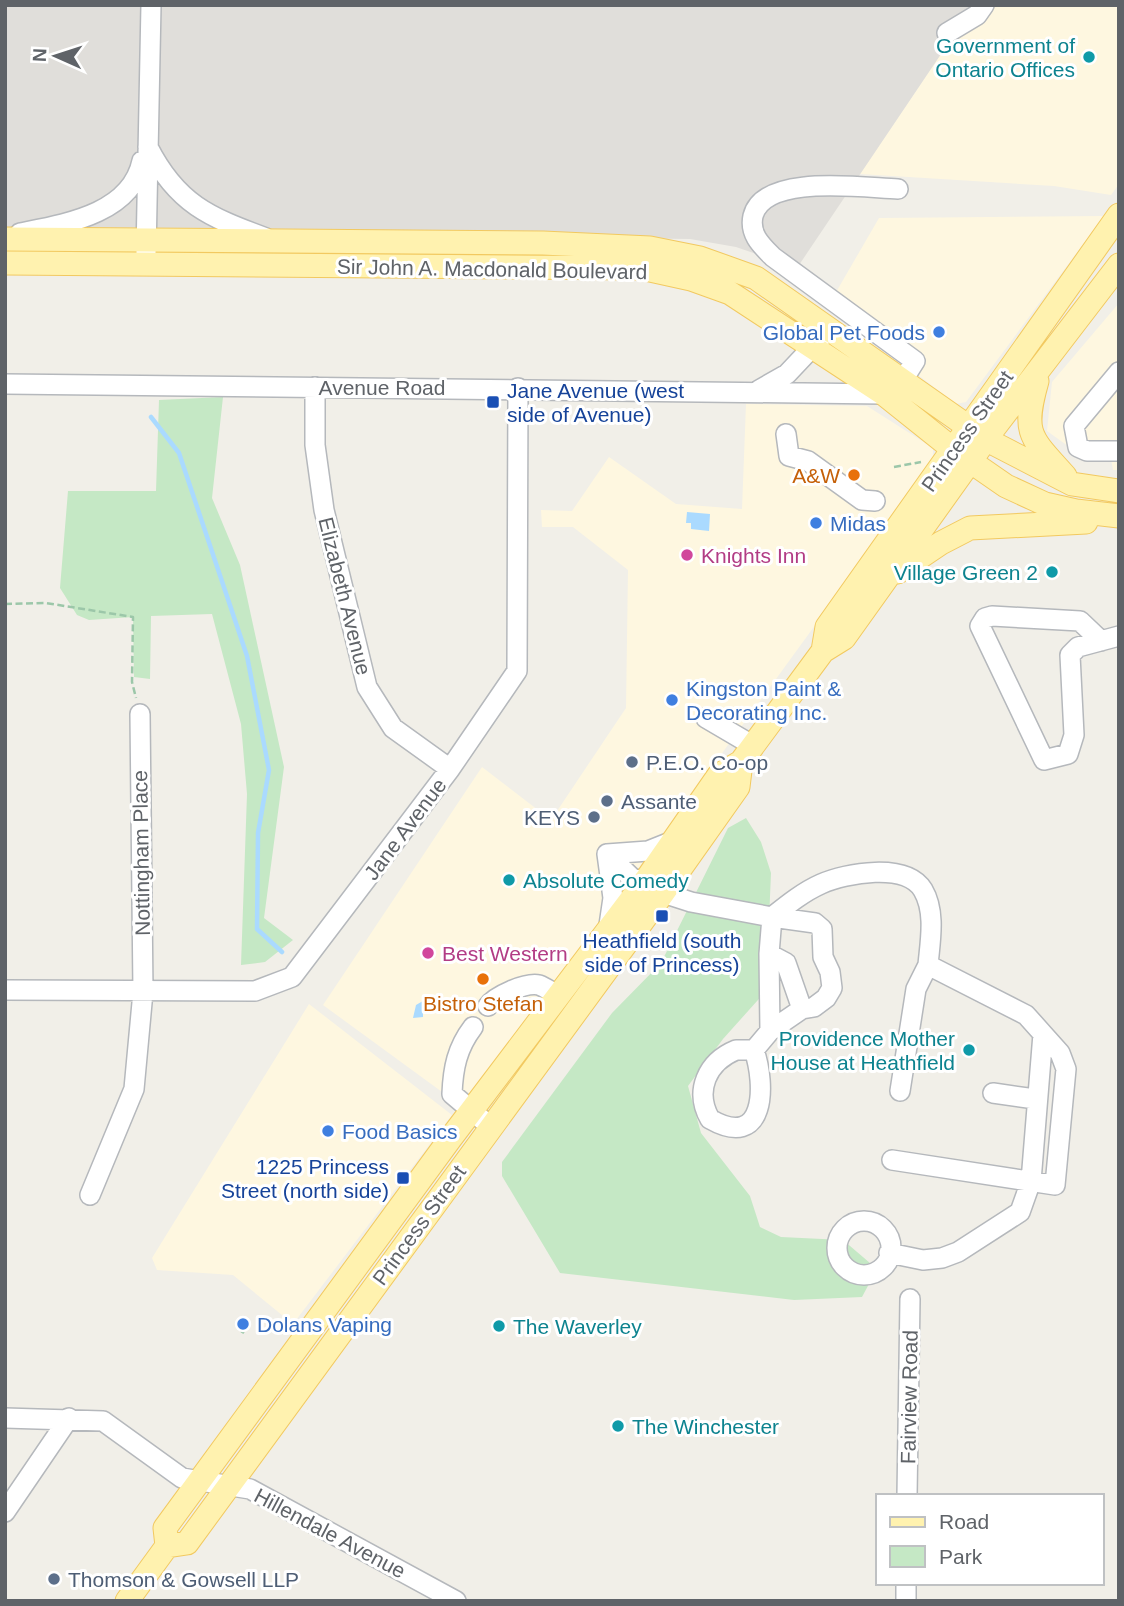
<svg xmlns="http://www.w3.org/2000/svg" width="1124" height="1606" viewBox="0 0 1124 1606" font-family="Arial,sans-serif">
<rect width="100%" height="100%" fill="#f1efe8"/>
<path fill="#fef7e0" d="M974,5H1119V184L1111,195L1054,186L860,174Z
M1104,216L966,402L956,404L828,306L879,218Z
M1119,303V470H1113L1111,459L1082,456L1047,431L1052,382Z
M746,404L867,406L933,448V463L464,1108L323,1005L482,767L551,820L626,708L628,570L573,527H542L541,510L572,511L609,457L676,504L742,509Z
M309,1004L452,1115L293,1324L233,1275L157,1270L152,1258Z"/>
<path fill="#e0deda" d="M5,5H974L797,268L736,247L690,239L5,231Z"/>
<path fill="#c5e8c5" d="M223,397L212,498L240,565L284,767L264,918L293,940L265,962L241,965L247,794L241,724L212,614L151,616L150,679L134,677L133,617L89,620L77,615L60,588L68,491H156L159,400Z
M746,818L761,842L771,873L766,991L723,1039L688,1086L701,1133L750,1196L760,1227L781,1237L843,1240L877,1269L862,1297L794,1300L560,1273L502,1176V1162L612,1013L661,963L728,828Z"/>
<path fill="#aadaff" d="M687,512L710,514L709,531L691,529V523H686Z
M428,998L430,1006L423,1010V1017L413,1018L416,1005Z"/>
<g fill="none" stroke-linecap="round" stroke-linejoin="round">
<path stroke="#aadaff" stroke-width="4.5" d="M151,417L179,453L247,656L269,770L258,833L257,929L282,952"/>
<defs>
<path id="minor" d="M947,33L977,15L984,5
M148,147C177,204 209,217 266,238
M898,189C864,188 764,173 753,216C749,234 761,245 773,257L915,361L903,380
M20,233C65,224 131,214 142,161
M146,253L151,5
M1119,372L1074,426L1078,447L1087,451H1119
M5,384L884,394
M315,387V445L324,510L367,687L393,728L450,769
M759,390L787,374L821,338
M786,434L789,456L808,461L862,500L875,501
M1101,641L1080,621L992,616L985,618L980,626L1044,760L1068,754L1074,735L1070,655L1078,647L1119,636
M706,718L752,745
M607,854L613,898L608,932
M607,854L648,851L673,841
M607,854L633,879L646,880
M663,893L691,902L772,917C787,905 803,892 821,884C846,873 906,862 923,890C936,912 930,942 928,965L1026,1015L1043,1034L1031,1181L1020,1212L958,1252L942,1258L923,1260L889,1253
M769,954L786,963L802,1009
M5,990L255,991L292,977L450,769L517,671L518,388
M488,1006C495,996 526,982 539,985C545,987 553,993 559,996
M473,1027C457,1048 453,1068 452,1094L491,1127
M736,1050H754C766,1085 766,1151 710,1119C694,1091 707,1062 736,1050Z
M754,1050L770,1031L769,954L772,917L815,923L822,929L823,957L830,972L832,988L826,998L814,1007L802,1009L770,1031
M900,1091L916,989L928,965
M993,1093L1035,1099
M892,1160L1055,1185L1066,1069L1060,1053L1043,1034
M90,1195L134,1089L143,992L140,714
M837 1248a27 27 0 1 1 54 0a27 27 0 1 1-54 0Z
M5,1418L103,1421L182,1478L250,1489L456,1601
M907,1496L910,1299
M5,1512L69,1418
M906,1601V1583"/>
<path id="major" d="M5,239L543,243L650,248L700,258L756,278L987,440L1072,484L1119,491
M5,263L641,268L691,279L730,293L884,394L954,450L1006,486L1045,504L1076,511L1119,516
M1037,381C1022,434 1030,437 1065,476
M898,572L941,543L970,528L1086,522
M823,651L827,627L1119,215
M167,1546L187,1543L663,893L738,787L741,762
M127,1601L167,1546L165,1528L450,1139L646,880L719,775L741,762L823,651L844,638L994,428L1119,265"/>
</defs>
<use href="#minor" stroke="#b5b8bc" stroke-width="22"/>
<use href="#major" stroke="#f2c960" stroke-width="25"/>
<path stroke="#9cc7a9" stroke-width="2.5" stroke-dasharray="7 3.5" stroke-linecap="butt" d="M894,467L921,462
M5,604L46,603L133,617L132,682L136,698
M241,1331L244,1333"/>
<use href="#minor" stroke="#fff" stroke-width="19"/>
<use href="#major" stroke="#fff2af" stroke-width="23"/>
</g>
<g fill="#0f9aa8" stroke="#fff" stroke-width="2.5">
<circle cx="1089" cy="57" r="7"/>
<circle cx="1052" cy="572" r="7"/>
<circle cx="509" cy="880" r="7"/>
<circle cx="969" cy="1050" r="7"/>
<circle cx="499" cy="1326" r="7"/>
<circle cx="618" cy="1426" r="7"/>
</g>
<g fill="#3f7fe0" stroke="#fff" stroke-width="2.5">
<circle cx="939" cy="332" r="7"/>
<circle cx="816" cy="523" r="7"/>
<circle cx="672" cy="700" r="7"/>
<circle cx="328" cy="1131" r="7"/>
<circle cx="243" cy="1324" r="7"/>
</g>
<g fill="#1a4fb4" stroke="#fff" stroke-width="2.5">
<rect x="486" y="395" width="14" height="14" rx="3.5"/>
<rect x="655" y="909" width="14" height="14" rx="3.5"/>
<rect x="396" y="1171" width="14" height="14" rx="3.5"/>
</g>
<g fill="#e8710a" stroke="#fff" stroke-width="2.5">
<circle cx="854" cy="475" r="7"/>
<circle cx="483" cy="979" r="7"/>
</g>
<g fill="#d1479c" stroke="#fff" stroke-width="2.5">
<circle cx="687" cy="555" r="7"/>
<circle cx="428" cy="953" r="7"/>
</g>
<g fill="#5c6f8a" stroke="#fff" stroke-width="2.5">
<circle cx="632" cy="762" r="7"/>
<circle cx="607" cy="801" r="7"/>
<circle cx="594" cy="817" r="7"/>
<circle cx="54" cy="1579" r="7"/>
</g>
<g text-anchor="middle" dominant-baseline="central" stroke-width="6" stroke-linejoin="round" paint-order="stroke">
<g font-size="21" fill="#0d838f" stroke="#fff" text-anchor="end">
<text x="1075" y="45">Government of<tspan x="1075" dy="24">Ontario Offices</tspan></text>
<text x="1038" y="572">Village Green 2</text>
<text x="523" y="880" text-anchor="start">Absolute Comedy</text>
<text x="955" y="1038">Providence Mother<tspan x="955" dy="24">House at Heathfield</tspan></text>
<text x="513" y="1326" text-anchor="start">The Waverley</text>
<text x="632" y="1426" text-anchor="start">The Winchester</text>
</g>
<g font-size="21" fill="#5f6368" stroke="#fff">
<text transform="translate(492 269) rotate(1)">Sir John A. Macdonald Boulevard</text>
<text x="382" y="387">Avenue Road</text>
<text transform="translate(967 431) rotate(-55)">Princess Street</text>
<text transform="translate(345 596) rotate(76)">Elizabeth Avenue</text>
<text transform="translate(405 829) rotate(-53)">Jane Avenue</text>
<text transform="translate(141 853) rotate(-91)">Nottingham Place</text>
<text transform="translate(419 1225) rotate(-54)">Princess Street</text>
<text transform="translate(909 1397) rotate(-89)">Fairview Road</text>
<text transform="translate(330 1533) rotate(28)">Hillendale Avenue</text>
</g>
<g font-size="21" fill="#366cbe" stroke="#fff" text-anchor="start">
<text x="925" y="332" text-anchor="end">Global Pet Foods</text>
<text x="830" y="523">Midas</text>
<text x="686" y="688">Kingston Paint &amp;<tspan x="686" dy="24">Decorating Inc.</tspan></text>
<text x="342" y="1131">Food Basics</text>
<text x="257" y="1324">Dolans Vaping</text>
</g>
<g font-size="21" fill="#164399" stroke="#fff" text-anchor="start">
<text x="507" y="390">Jane Avenue (west<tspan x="507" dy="24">side of Avenue)</tspan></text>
<text x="662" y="940" text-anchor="middle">Heathfield (south<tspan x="662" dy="24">side of Princess)</tspan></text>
<text x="389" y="1166" text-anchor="end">1225 Princess<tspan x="389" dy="24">Street (north side)</tspan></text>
</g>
<g font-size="21" fill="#c56008" stroke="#fff" text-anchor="end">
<text x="840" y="475">A&amp;W</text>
<text x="483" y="1003" text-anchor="middle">Bistro Stefan</text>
</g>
<g font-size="21" fill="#b23c85" stroke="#fff" text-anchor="start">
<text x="701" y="555">Knights Inn</text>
<text x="442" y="953">Best Western</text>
</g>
<g font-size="21" fill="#4e5e75" stroke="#fff" text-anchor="start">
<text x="646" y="762">P.E.O. Co-op</text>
<text x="621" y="801">Assante</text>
<text x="580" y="817" text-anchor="end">KEYS</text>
<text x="68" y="1579">Thomson &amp; Gowsell LLP</text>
</g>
</g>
<rect width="1124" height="1606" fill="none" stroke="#5f6368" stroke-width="14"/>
<rect x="876" y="1494" width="228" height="91" fill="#ffffff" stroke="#bfc1c3" stroke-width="2"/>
<rect x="890" y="1517" width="35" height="10" fill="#fff2af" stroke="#bfc1c3" stroke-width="2"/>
<text x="939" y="1529" font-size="21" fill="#5f6368">Road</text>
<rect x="890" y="1546" width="35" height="21" fill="#c5e8c5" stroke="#bfc1c3" stroke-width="2"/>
<text x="939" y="1564" font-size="21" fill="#5f6368">Park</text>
<g transform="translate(56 56) rotate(273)" stroke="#ffffff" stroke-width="5" paint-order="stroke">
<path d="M0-5L12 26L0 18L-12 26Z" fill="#5f6368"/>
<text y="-10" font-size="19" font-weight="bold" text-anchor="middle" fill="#5f6368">N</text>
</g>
</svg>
